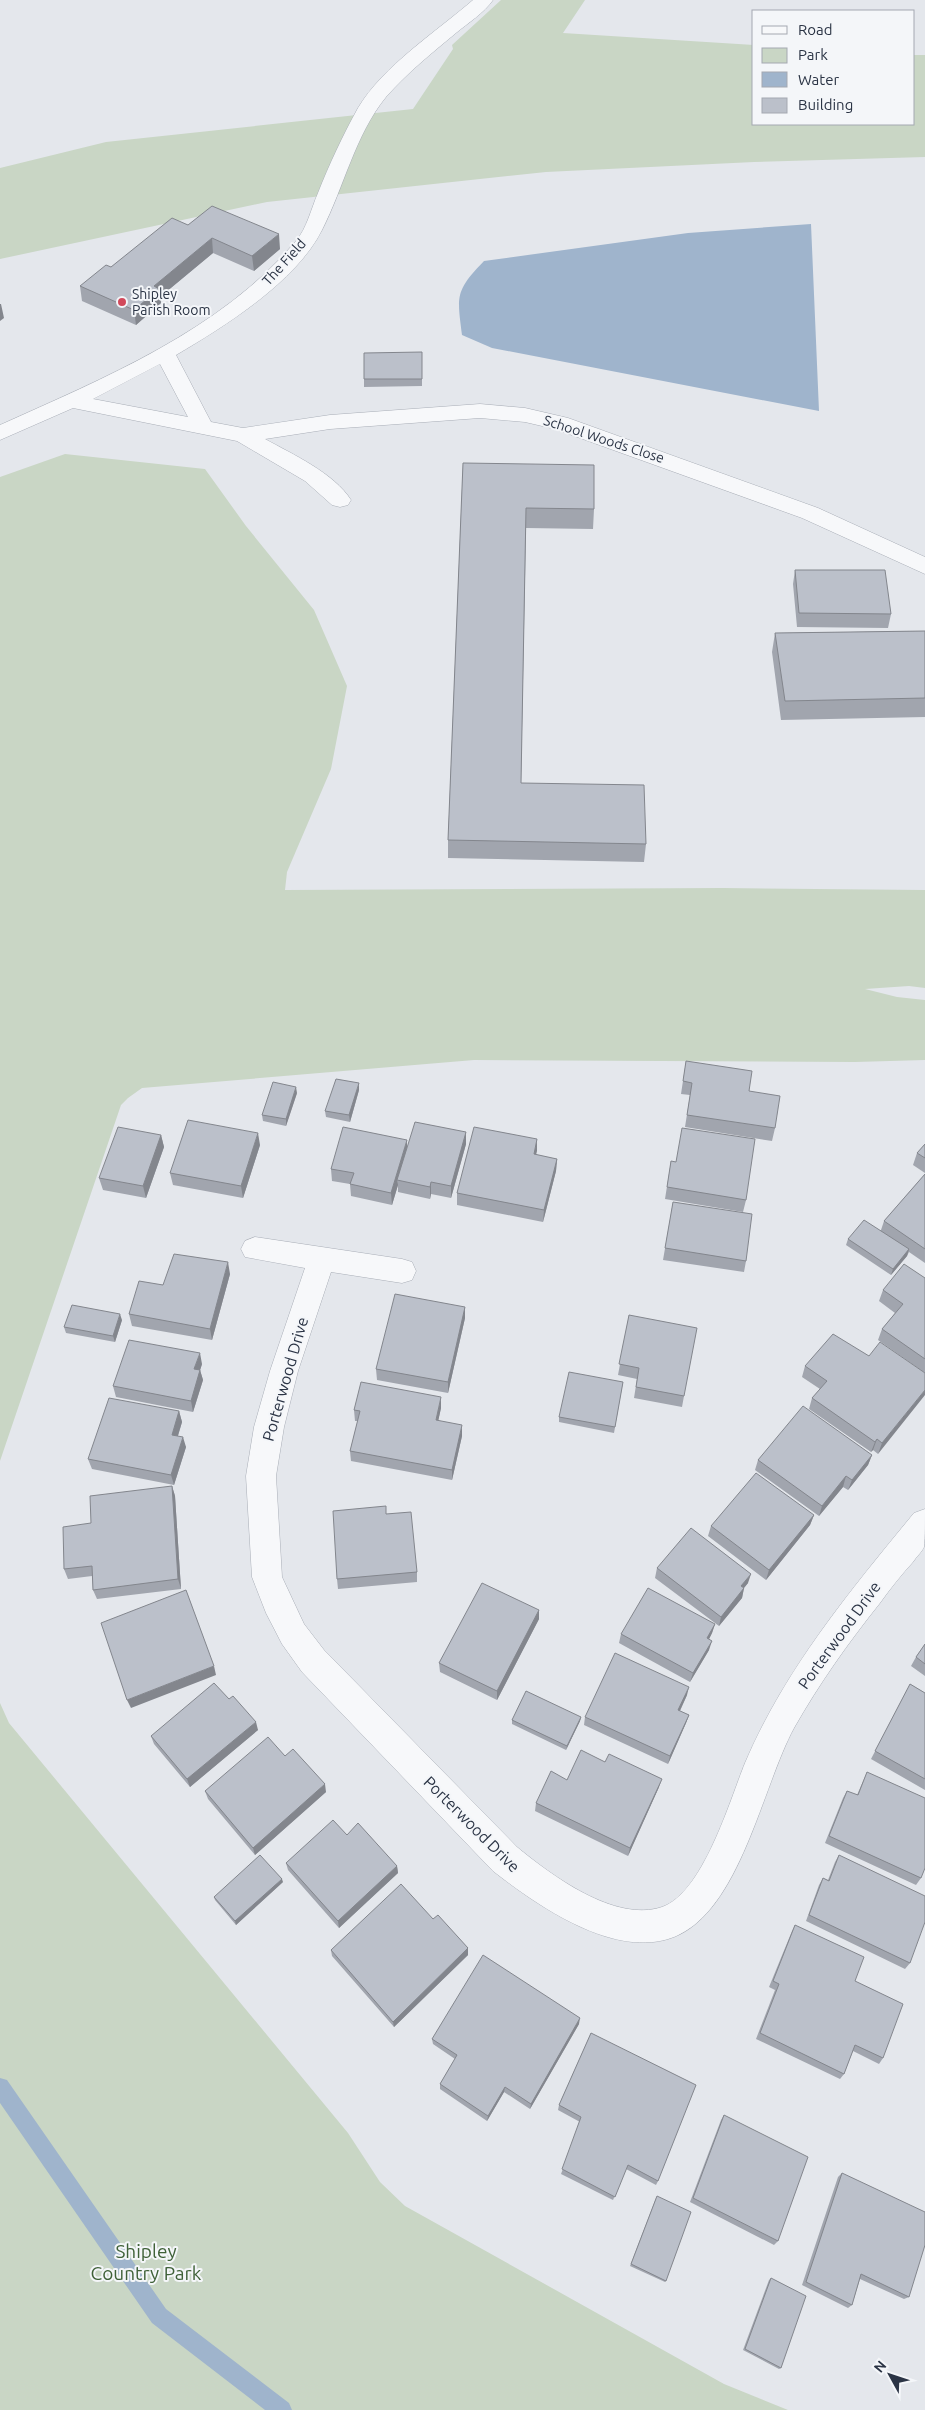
<svg xmlns="http://www.w3.org/2000/svg" width="925" height="2410" viewBox="0 0 925 2410" font-family="Ubuntu,sans-serif">
<rect width="100%" height="100%" fill="#e4e7ec"/>
<path fill="#c9d6c5" d="M501,0H585L563,33L754,45V124H914V55H925V157L754,162L546,172L267,202L0,259V168L106,142L413,109L453,49L452,45Z
M65,454L205,469L246,526L314,610L347,686L331,769L287,872L285,890L723,888L925,890V988L909,986L865,989L897,997L925,1000V1060L855,1062L474,1060L142,1088L128,1098L121,1105L0,1461V477Z
M0,1703L9,1723L348,2133L380,2182L405,2206L724,2384L788,2410H0Z"/>
<path fill="#9fb4cc" d="M811,224L819,411L492,348L462,335C457,296 455,291 484,261L688,233Z"/>
<g fill="none" stroke-linecap="round" stroke-linejoin="round">
<path fill="#9fb4cc" fill-rule="evenodd" d="M0,2078L7,2080L166,2309L289,2403L292,2410H265L152,2323L0,2103Z"/>
<defs>
<path id="minor" d="M473,0H493C484,13 468,23 456,33C432,53 407,73 386,97C355,135 344,187 322,230C296,282 225,326 176,355L211,422L243,428L330,415L480,404L525,408L568,418L818,508L925,557V574L802,518L555,429L525,422L480,418L330,429L265,439C292,454 334,473 351,500L348,505L340,507L332,505L305,481L237,441L73,408L0,440V425C104,378 220,331 296,241C307,228 311,209 318,193C329,165 343,135 358,108C383,66 436,32 473,0ZM160,364L188,417L93,399Z
M255,1237L402,1259L412,1262L416,1271L412,1280L402,1283L331,1272L298,1371L284,1427L276,1476L282,1577L304,1624L324,1650L517,1847C551,1875 615,1923 662,1907C703,1893 730,1800 745,1763C785,1669 850,1591 914,1513L925,1509C925,1519 925,1538 924,1547C922,1552 916,1557 913,1562C901,1575 890,1589 880,1603C848,1643 819,1684 794,1728C762,1787 740,1911 674,1937C615,1960 538,1906 493,1871L302,1672L282,1644L266,1613L252,1577L246,1476L254,1427L270,1371L305,1268L245,1257L241,1249L245,1241Z"/>
</defs>
<use href="#minor" stroke="#a9aeb7" stroke-width="1"/>
<use href="#minor" fill="#f7f8fa" fill-rule="evenodd"/>
</g>
<path fill="#a1a5ae" d="M188,225L280,249L254,271L213,253L160,297L161,303L136,325L82,301L80,286L111,267Z
M422,352V386L364,387V379Z
M463,463L594,509L593,529L526,528L521,783L646,844L644,862L448,858V840Z
M795,570L891,614L888,628L797,627L793,584Z
M925,631V717L781,720L772,652L775,633Z
M686,1061L749,1091L775,1128L772,1141L685,1127L690,1095L681,1094Z
M359,1090L350,1122L326,1117L325,1111Z
M297,1093L286,1126L263,1121L262,1115Z
M466,1132V1144L451,1198L431,1194L430,1199L398,1192V1185L392,1205L351,1196L350,1184L332,1181L331,1169Z
M161,1135L164,1147L146,1198L103,1190L99,1178Z
M537,1139L536,1155L557,1159L556,1171L543,1222L457,1205V1193Z
M925,1144V1173L913,1165L917,1153Z
M260,1145L243,1198L173,1185L170,1173Z
M671,1161L746,1200L743,1212L665,1199Z
M925,1174V1263L909,1252L907,1256L891,1275L846,1245L848,1239L881,1230L884,1221Z
M673,1202L746,1261L744,1272L663,1260Z
M230,1274L212,1340L132,1326L129,1314L163,1285Z
M925,1278V1373L878,1340L882,1329L895,1313L879,1301L883,1290Z
M465,1307V1318L448,1393L377,1380L376,1369Z
M629,1315L684,1396L682,1407L634,1398L637,1379L618,1375Z
M122,1320L115,1342L66,1333L64,1327Z
M869,1356L925,1373L878,1454L873,1450L871,1452L809,1409L812,1398L820,1389L802,1377L805,1366Z
M202,1364L200,1370L203,1380L193,1412L116,1397L113,1386Z
M623,1382L614,1433L559,1422V1417Z
M441,1408L438,1421L462,1436L452,1480L351,1461L350,1451L358,1421H355L354,1410Z
M179,1411L182,1422L178,1436L186,1447L174,1485L92,1469L88,1459Z
M872,1455L868,1465L848,1490L843,1487L819,1516L755,1470L758,1460Z
M172,1486L175,1496L181,1589L97,1599L93,1590L92,1576L68,1579L64,1569L91,1523Z
M386,1514L417,1572V1582L338,1589L337,1579Z
M814,1515L810,1525L766,1580L708,1536L711,1526Z
M657,1568L748,1583L744,1588L742,1598L719,1626L655,1578Z
M539,1610V1619L497,1700L440,1672L439,1663Z
M715,1624L712,1633L709,1639V1650L690,1682L619,1643L621,1634Z
M925,1644V1676L911,1666L916,1657Z
M910,1684L925,1693V1790L871,1759Z
M687,1695L680,1711L689,1715L686,1723L668,1764L584,1725L585,1717Z
M229,1699L258,1730L190,1787L154,1744L151,1736Z
M581,1717L580,1721L566,1750L512,1724V1720Z
M285,1756L326,1792L255,1855L208,1799L205,1791Z
M605,1762L659,1787L628,1856L535,1811L536,1803L567,1780Z
M867,1772L921,1878L916,1885L825,1843L843,1798L847,1791L857,1795Z
M347,1835L397,1866L398,1873L339,1928L288,1870L286,1863Z
M839,1855L910,1963L905,1969L806,1921L819,1885L823,1878L828,1880L835,1862Z
M283,1882L236,1925L215,1900L214,1897Z
M433,1919L468,1948V1955L394,2027L332,1956L331,1950Z
M795,1925L855,1981L883,2058L879,2064L853,2051L844,2074L840,2079L756,2039L775,1990L769,1987L792,1931Z
M579,2024L530,2109L504,2092L487,2121L440,2089V2084L455,2059L433,2044L432,2039Z
M591,2033L658,2181L656,2185L626,2169L613,2200L561,2174L580,2122L558,2110L559,2105Z
M724,2115L778,2241L774,2245L690,2202L721,2120Z
M842,2173L909,2297L904,2299L860,2279L852,2305L848,2308L802,2285L838,2177Z
M656,2198L666,2281L665,2282L630,2266Z
M771,2278L781,2368L779,2369L743,2350L769,2280Z"/>
<path fill="#83868d" d="M279,234L280,249L254,271L252,256Z
M212,238L213,253L160,297L161,303L136,325L134,310L154,286Z
M0,304H1L4,318L0,321Z
M359,1083V1090L350,1122L349,1115Z
M296,1087L297,1093L286,1126V1119Z
M466,1132V1144L451,1198V1186Z
M258,1133L260,1145L243,1198L241,1186Z
M161,1135L164,1147L146,1198L143,1186Z
M537,1139V1151L533,1166L534,1154Z
M407,1140V1152L397,1180L398,1185L392,1205L391,1193Z
M557,1159L556,1171L543,1222L544,1210Z
M431,1182V1194L430,1199V1187Z
M909,1249L907,1256L891,1275L893,1269Z
M228,1262L230,1274L212,1340L210,1329Z
M465,1307V1318L448,1393V1382Z
M120,1314L122,1320L115,1342L113,1336Z
M200,1353L202,1364L197,1380L194,1369Z
M200,1370L203,1380L193,1412L191,1401Z
M925,1390V1395L878,1454L882,1443Z
M441,1397V1408L436,1431V1420Z
M179,1411L182,1422L175,1445L172,1435Z
M462,1425V1436L452,1480V1470Z
M183,1437L186,1447L174,1485L171,1475Z
M877,1439L873,1450L871,1452L875,1442Z
M872,1455L868,1465L848,1490L852,1480Z
M846,1476L843,1487L819,1516L822,1506Z
M172,1486L175,1496L181,1589L178,1579Z
M814,1515L810,1525L766,1580L769,1570Z
M751,1574L748,1583L738,1595L741,1586Z
M744,1588L742,1598L719,1626L721,1617Z
M539,1610V1619L497,1700V1691Z
M715,1624L712,1633L705,1647L707,1638Z
M712,1641L709,1650L690,1682L693,1673Z
M214,1666L216,1675L131,1708L127,1700Z
M689,1687L687,1695L676,1719L678,1710Z
M689,1715L686,1723L668,1764L670,1756Z
M581,1717L580,1721L566,1750L567,1746Z
M256,1722L258,1730L190,1787L187,1779Z
M662,1779L659,1787L628,1856L630,1848Z
M325,1784L326,1792L255,1855L253,1848Z
M397,1866L398,1873L339,1928L338,1921Z
M282,1879L283,1882L236,1925L235,1921Z
M468,1948V1955L394,2027L393,2022Z
M580,2018L579,2024L530,2109L531,2104Z
M505,2087L504,2092L487,2121L488,2116Z"/>
<path fill="#bbc0ca" stroke="#83868d" d="M212,206L279,234L252,256L212,238L154,286L159,289L134,310L80,286L106,265L111,267L172,218L188,225Z
M422,352V379H364V353Z
M463,463L594,465V509L526,508L521,783L644,785L646,844L448,840Z
M795,570H885L891,614L799,613Z
M925,631V698L785,701L775,633Z
M686,1061L752,1071L749,1091L780,1096L775,1128L687,1115L692,1083L683,1081Z
M336,1079L359,1083L349,1115L325,1111Z
M273,1082L296,1087L286,1119L262,1115Z
M188,1120L258,1133L241,1186L170,1173Z
M415,1122L466,1132L451,1186L431,1182L430,1187L397,1180Z
M118,1127L161,1135L143,1186L99,1178Z
M343,1127L407,1140L391,1193L350,1184L354,1173L331,1169Z
M474,1127L537,1139L534,1154L557,1159L544,1210L457,1193Z
M682,1128L755,1139L746,1200L667,1187L671,1161L676,1162Z
M925,1144V1158L917,1153Z
M925,1174V1249L884,1221Z
M673,1202L752,1214L746,1261L665,1248Z
M864,1220L909,1249L893,1269L848,1239Z
M174,1254L228,1262L210,1329L129,1314L139,1281L163,1285Z
M904,1264L925,1278V1359L882,1329L903,1304L883,1290Z
M395,1294L465,1307L448,1382L376,1369Z
M72,1305L120,1314L113,1336L64,1327Z
M629,1315L697,1328L684,1396L636,1387L639,1368L619,1364Z
M833,1334L869,1356L880,1342L925,1373V1390L882,1443L877,1439L875,1442L812,1398L827,1381L805,1366Z
M129,1340L200,1353L194,1369L200,1370L191,1401L113,1386Z
M569,1372L623,1382L615,1427L559,1417Z
M361,1382L441,1397L436,1420L462,1425L452,1470L350,1451L360,1411L354,1410Z
M109,1398L179,1411L172,1435L183,1437L171,1475L88,1459Z
M803,1406L872,1455L852,1480L846,1476L822,1506L758,1460Z
M756,1473L814,1515L769,1570L711,1526Z
M172,1486L178,1579L93,1590L92,1566L64,1569L63,1527L91,1523L90,1496Z
M386,1506V1514L411,1512L417,1572L337,1579L333,1511Z
M691,1528L751,1574L741,1586L744,1588L721,1617L657,1568Z
M482,1583L539,1610L497,1691L439,1663Z
M648,1588L715,1624L707,1638L712,1641L693,1673L621,1634Z
M186,1590L214,1666L127,1700L101,1623Z
M925,1644V1664L916,1657Z
M615,1653L689,1687L678,1710L689,1715L670,1756L585,1717Z
M214,1683L229,1699L233,1696L256,1722L187,1779L151,1736Z
M910,1684L925,1693V1779L875,1751Z
M526,1691L581,1717L567,1746L512,1720Z
M268,1737L285,1756L293,1749L325,1784L253,1848L205,1791Z
M581,1750L605,1762L609,1754L662,1779L630,1848L536,1803L551,1771L567,1780Z
M867,1772L925,1798V1868L921,1878L829,1836L847,1791L858,1795Z
M333,1820L347,1835L358,1823L397,1866L338,1921L286,1863Z
M260,1855L282,1879L235,1921L214,1897Z
M839,1855L925,1896V1922L910,1963L809,1915L823,1878L829,1881Z
M401,1884L433,1919L438,1915L468,1948L393,2022L331,1950Z
M795,1925L864,1957L855,1981L903,2004L883,2058L855,2045L844,2074L760,2033L779,1984L773,1981Z
M483,1955L580,2018L531,2104L505,2087L488,2116L440,2084L457,2055L432,2039Z
M591,2033L696,2085L658,2181L628,2165L615,2197L562,2169L581,2117L559,2105Z
M724,2115L808,2157L778,2241L693,2198Z
M842,2173L925,2212V2245L909,2297L861,2274L852,2305L806,2282Z
M657,2196L691,2212L666,2281L631,2264Z
M771,2278L806,2296L781,2368L745,2349Z"/>
<circle fill="#d1495b" stroke="#f4f6f9" stroke-width="2" cx="122" cy="302" r="5"/>
<g text-anchor="middle" dominant-baseline="central" stroke-width="4" stroke-linejoin="round" paint-order="stroke">
<g font-size="14" fill="#2b3445" stroke="#f4f6f9">
<text transform="translate(284 262) rotate(-48)">The Field</text>
<text transform="translate(604 439) rotate(18)">School Woods Close</text>
</g>
<g font-size="14" fill="#2b3445" stroke="#f4f6f9" text-anchor="start">
<text x="132" y="294">Shipley<tspan x="132" dy="16">Parish Room</tspan></text>
</g>
<g font-size="16" fill="#2b3445" stroke="#f4f6f9">
<text transform="translate(285 1379) rotate(-74)">Porterwood Drive</text>
<text transform="translate(839 1635) rotate(-54)">Porterwood Drive</text>
<text transform="translate(472 1824) rotate(45)">Porterwood Drive</text>
</g>
<g font-size="19" fill="#3f6138" stroke="#f4f6f9">
<text x="146" y="2251">Shipley<tspan x="146" dy="22">Country Park</tspan></text>
</g>
</g>
<rect x="752" y="10" width="162" height="115" fill="#f4f6f9" stroke="#a4a8b1"/>
<rect x="762" y="26" width="25" height="8" fill="#f7f8fa" stroke="#a4a8b1"/>
<text x="798" y="35" font-size="15" fill="#2b3445">Road</text>
<rect x="762" y="48" width="25" height="15" fill="#c9d6c5" stroke="#a4a8b1"/>
<text x="798" y="60" font-size="15" fill="#2b3445">Park</text>
<rect x="762" y="72" width="25" height="15" fill="#9fb4cc" stroke="#a4a8b1"/>
<text x="798" y="85" font-size="15" fill="#2b3445">Water</text>
<rect x="762" y="98" width="25" height="15" fill="#bbc0ca" stroke="#a4a8b1"/>
<text x="798" y="110" font-size="15" fill="#2b3445">Building</text>
<g transform="translate(890 2375) rotate(310)" stroke="#f4f6f9" stroke-width="4" paint-order="stroke">
<path d="M0-4L9 19L0 12L-9 19Z" fill="#2b3445"/>
<text y="-8" font-size="14" font-weight="bold" text-anchor="middle" fill="#2b3445">N</text>
</g>
</svg>
